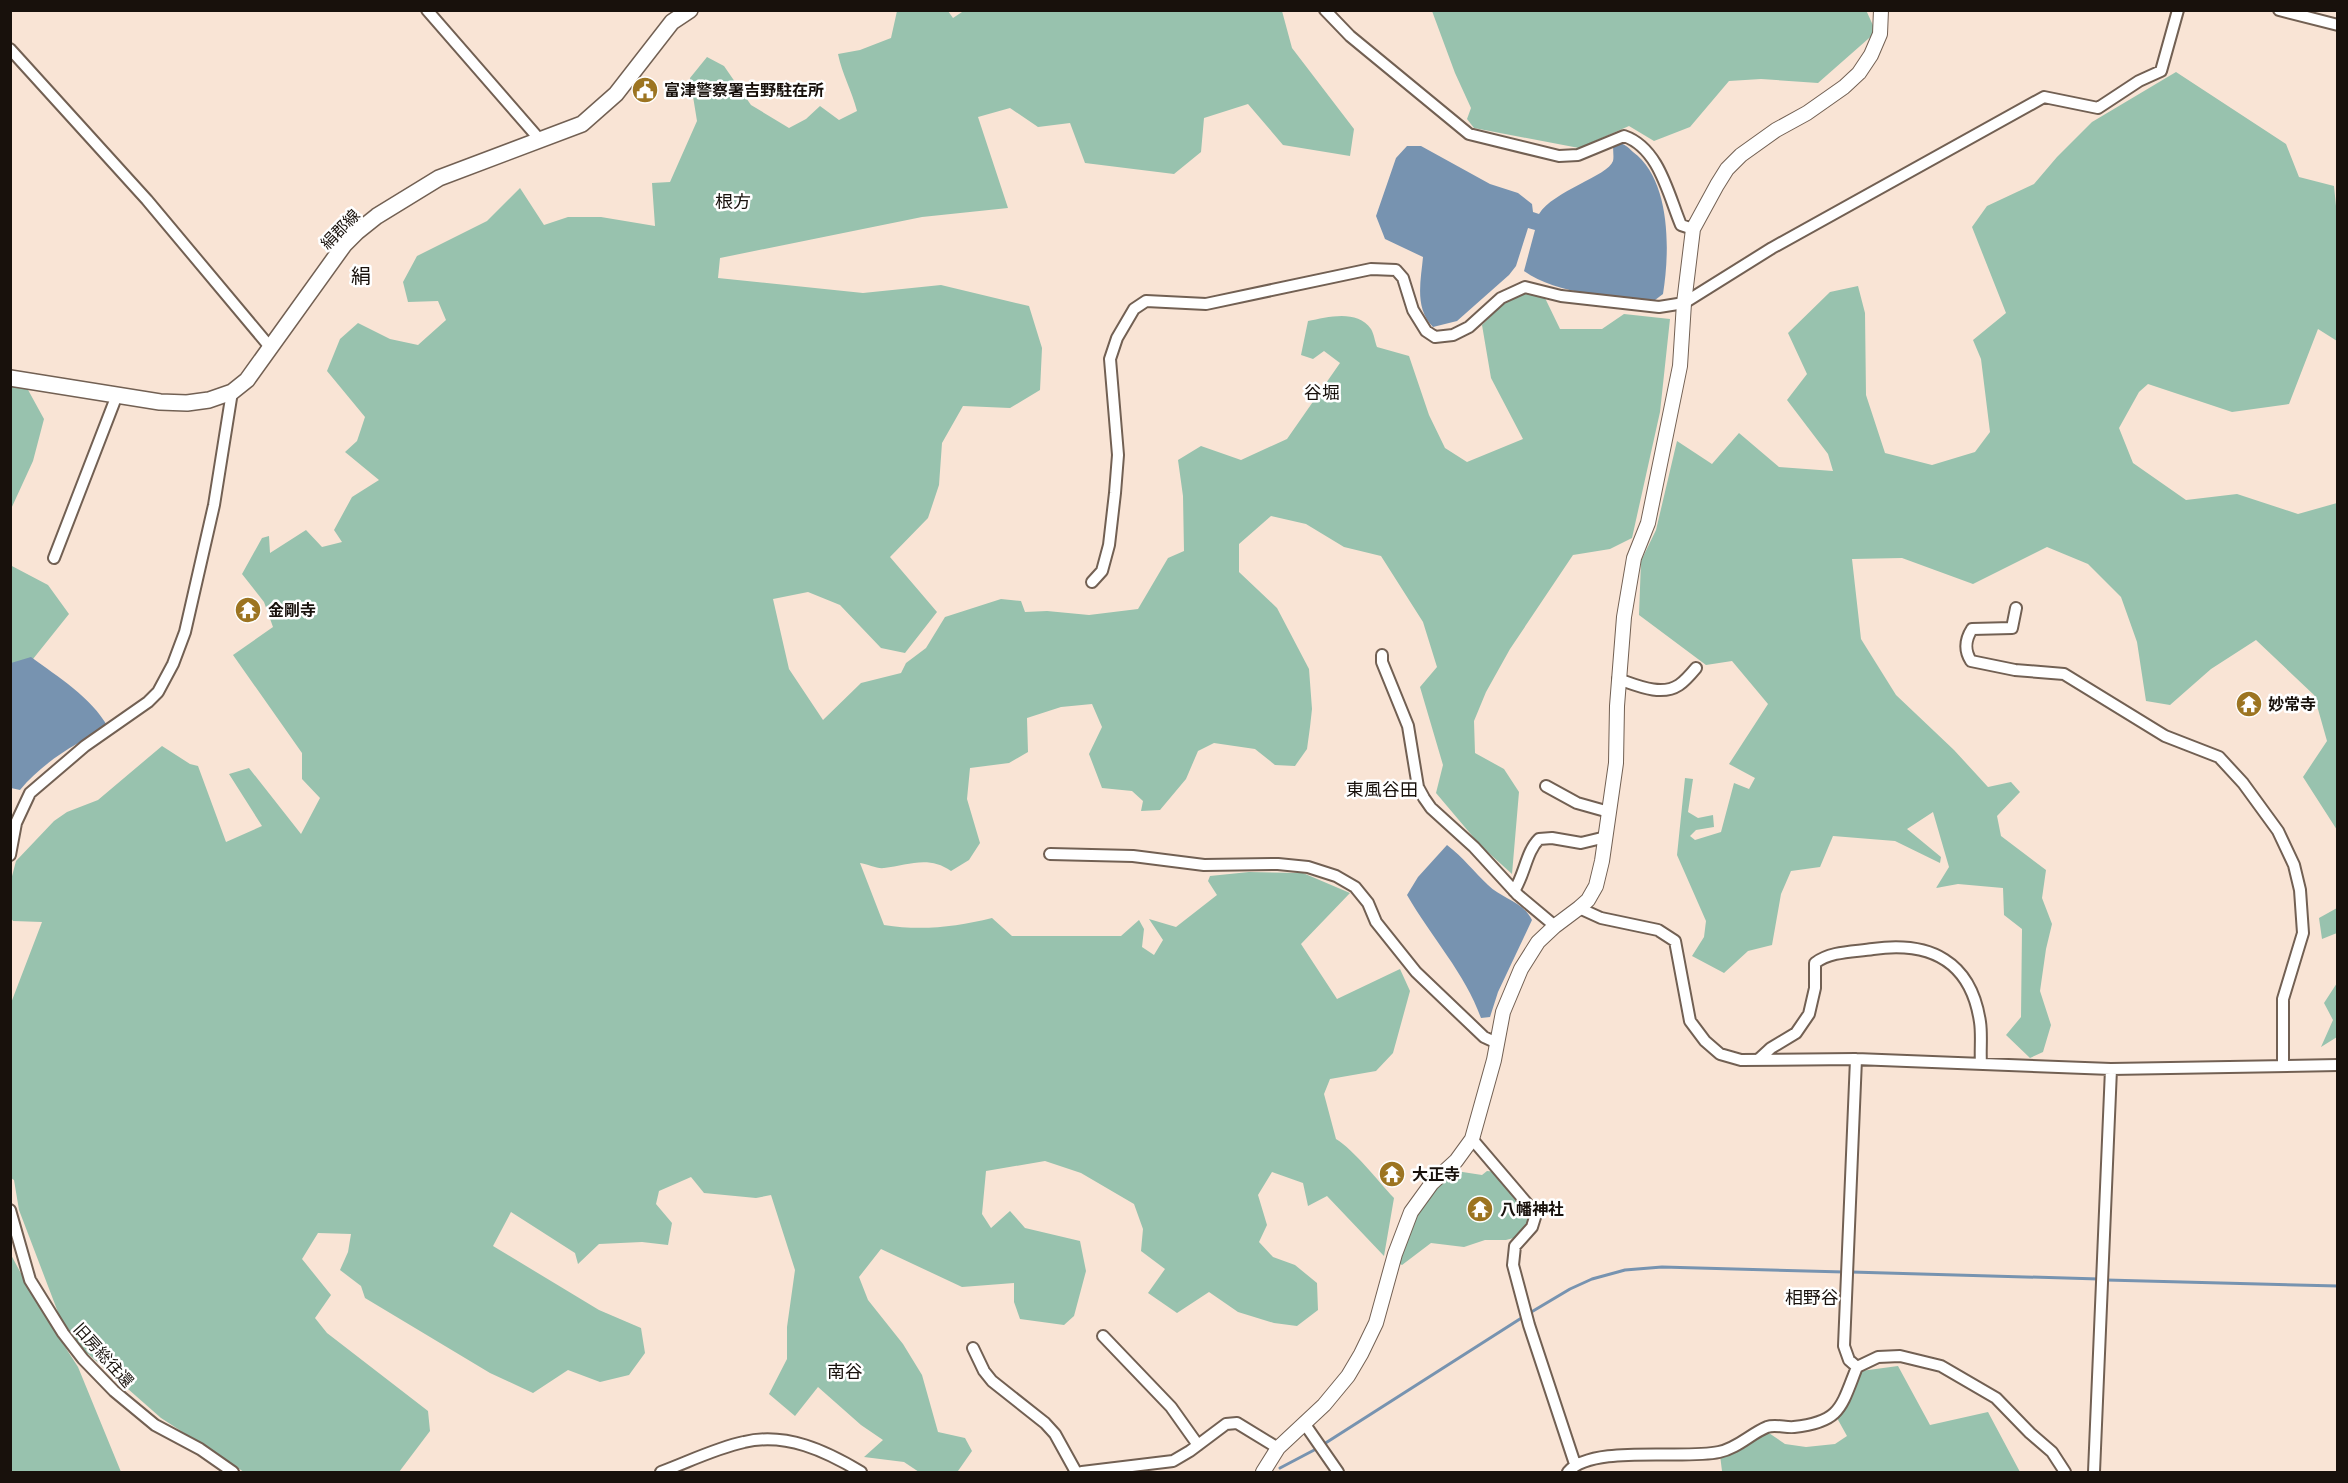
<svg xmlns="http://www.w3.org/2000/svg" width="2348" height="1483" viewBox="0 0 2348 1483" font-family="'IBM Plex Sans','Noto Sans JP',sans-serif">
<rect width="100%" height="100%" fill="#f9e4d5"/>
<path fill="#98c2ae" d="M965,10L1282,11L1292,48L1354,129L1350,156L1283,145L1248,104L1204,118L1201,152L1174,174L1085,163L1070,123L1038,127L1010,108L978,117L1008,208L922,217L720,258L718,278L863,293L941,285L1029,306L1042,348L1040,390L1010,408L963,406L942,443L939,485L928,518L890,557L937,612L905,653L881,648L840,605L808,592L773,599L789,669L823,720L861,683L901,673L906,663L926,648L945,617L1001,599L1021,601L1025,612L1047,611L1089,615L1138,609L1168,558L1184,551L1183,496L1178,460L1201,446L1241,460L1287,439L1340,363L1324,351L1313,359L1301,355L1308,321C1328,317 1357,309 1371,329C1374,334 1375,342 1377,347L1409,356L1429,415L1445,448L1467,462L1523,439L1491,378L1482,325L1517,290L1545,298L1560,329H1602L1624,314L1670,319L1660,412L1632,538L1610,549L1573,555L1510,649L1486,692L1474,721L1475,753L1504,769L1519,792L1512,874L1480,845L1436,793L1443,765L1420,687L1437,667L1423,622L1381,556L1344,547L1306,524L1271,516L1239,544V572L1277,608L1309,669L1312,709L1310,727L1307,749L1295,766L1275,765L1255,749L1214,743L1198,751L1186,779L1160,810L1141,811L1143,801L1132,791L1102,788L1089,754L1102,727L1092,704L1061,707L1027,718L1028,752L1009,763L970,768L967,799L980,843L969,860L951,871C929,855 908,865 884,868C877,869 868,864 860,863L884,925C921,931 956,927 992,918L1012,936H1121L1139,920L1144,929L1142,947L1154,955L1163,940L1149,919L1176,927L1217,895L1208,881L1210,876L1249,872L1303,873L1350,893L1301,944L1337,999L1400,969L1410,991L1393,1053L1376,1071L1330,1079L1324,1094L1336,1139C1354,1150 1378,1181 1394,1198L1384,1256L1327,1196L1308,1206L1303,1183L1272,1172L1258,1195L1267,1225L1259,1242L1273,1257L1295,1265L1317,1283L1318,1310L1297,1326L1274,1323L1238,1312L1209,1292L1177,1313L1148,1293L1165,1269L1141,1251L1143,1229L1134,1204L1081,1173L1045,1161L986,1171L982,1214L991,1228L1010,1211L1025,1228L1080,1241L1086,1271L1074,1316L1064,1325L1020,1319L1014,1302V1283L962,1287L881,1249L859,1277L868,1300L903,1344L922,1375L938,1432L965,1438L972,1451L958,1471L960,1472H919L904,1462L864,1457L883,1440L861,1425L818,1387L795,1416L769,1394L787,1359V1327L795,1270L771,1195L756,1198L704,1193L691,1177L659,1191L656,1204L672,1223L668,1245L642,1242L599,1244L578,1264L575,1253L511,1212L493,1246L599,1310L641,1328L645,1353L629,1375L600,1382L568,1370L533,1393L490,1373L365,1298L361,1286L340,1270L348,1252L351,1234L318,1233L302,1259L331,1295L315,1318L327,1333L428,1411L430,1431L399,1472H244L161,1418L70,1338L64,1328L19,1210L14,1180L11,1178V1003L42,922L13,921L11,918V880L16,861L54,821L67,812L98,800L162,746L190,764L198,766L226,842L262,826L229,774L249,768L301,834L320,798L302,779V753L233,655L273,627L264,602L242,574L262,538L269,536L270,553L306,530L322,547L342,542L334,530L352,497L379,480L345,452L357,441L365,417L327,371L340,339L358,323L390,339L418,345L446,320L438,301L408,302L403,282L417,256L487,221L520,188L544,225L568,217H601L655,226L652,183L670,182L697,121L690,78L707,57L724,66L751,105L789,128L806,119L820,106L839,120L857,111C852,91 842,74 838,54L860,50L891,38L897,11H948L953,18Z
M1866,10L1876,32L1818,83L1761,79L1729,81L1690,127L1654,141L1629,126L1579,148L1474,128L1467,119L1471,108L1455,73L1432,11Z
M2176,72L2286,144L2299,177L2334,186L2338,226L2337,341L2318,329L2289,404L2232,412L2148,384L2139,392L2119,428L2133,463L2186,500L2237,494L2298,514L2337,503V830L2303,777L2327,741L2314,695L2256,640L2211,669L2170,705L2146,701L2137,642L2121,597L2088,564L2047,547L1973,584L1902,558L1852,559L1861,639L1896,695L1954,750L1988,787L2011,782L2020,792L1997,816L2001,836L2046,870L2042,898L2052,924L2046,949L2040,991L2051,1025L2043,1052L2030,1058L2006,1035L2021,1017L2022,929L2004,915L2003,888L1958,884L1936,888L1949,867L1933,812L1907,829L1941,857L1940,863L1895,841L1833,836L1820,867L1791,871L1781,894L1772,945L1748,951L1724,973L1692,956L1704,937L1706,921L1677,855L1685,778L1693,779L1688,812L1698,818L1713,815L1714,827L1696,830L1690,836L1695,840L1721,832L1734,783L1749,789L1755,778L1729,764L1768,704L1732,661L1706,665L1639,615L1641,561L1656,530L1677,441L1712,464L1739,433L1779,467L1833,471L1828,454L1787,400L1807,374L1788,333L1830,292L1858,286L1865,313L1866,395L1885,453L1932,465L1975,452L1990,432L1981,359L1973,340L2006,313L1972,227L1987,206L2034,184L2057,157L2092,122Z
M11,385L27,388L44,419L33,461L11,509Z
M10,565L48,585L69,614L33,659L10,669Z
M2337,908V933L2322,939L2319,918Z
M2337,983V1037L2321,1047L2333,1020L2324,1003Z
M1456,1171L1482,1175L1487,1171L1498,1172L1529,1213V1223L1521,1236L1506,1240H1485L1464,1247L1431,1243L1402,1265L1398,1263C1402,1252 1405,1241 1409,1231C1415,1216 1441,1176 1456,1171Z
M10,1253L38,1305L78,1367L121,1472H11Z
M1898,1366L1930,1425L1988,1412L2020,1472H1699L1722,1471L1720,1455L1766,1431L1785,1444L1806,1447L1835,1444L1847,1436L1837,1418L1861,1371Z"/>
<path fill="#7793b0" d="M1617,143C1624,143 1628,147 1633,152C1671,180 1670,251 1663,294L1655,300C1616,297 1557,295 1524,271L1535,230L1528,228L1516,266L1509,275L1457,321L1433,327C1414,308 1421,280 1423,257L1385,239L1376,216L1396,158L1407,146H1421L1490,184L1518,193L1532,204L1533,212L1539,214C1553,191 1608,176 1613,161C1614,157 1613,151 1613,146Z
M31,657C58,677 91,697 108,727C76,743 43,762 20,790L11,788V663Z
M1447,845C1463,857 1474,872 1488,885C1502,899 1523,901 1532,920L1498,992L1490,1017L1481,1018C1465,973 1431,937 1407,895L1418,877Z"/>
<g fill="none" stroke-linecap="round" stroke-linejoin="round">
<path stroke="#7793b0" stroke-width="3" d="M1851,1272L2099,1279
M2106,1280L2338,1286
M1528,1314L1570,1289L1592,1279L1625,1270L1662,1267L1844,1272
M1324,1444L1523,1317
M1280,1468L1318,1448"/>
<defs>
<path id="minor" d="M427,10L541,141
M1325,10L1350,36L1469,134L1559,156L1578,155L1624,136C1659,148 1668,194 1681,225L1693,229
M2279,10L2338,25
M10,49L147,200L270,347
M54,558L117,395
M1092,582L1102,571L1109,545L1115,493L1118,455L1110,359L1117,338L1134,309L1146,301L1206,304L1371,269L1396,270L1403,278L1413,310L1426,331L1435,337L1453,335L1469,327L1501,298L1525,287L1561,296L1659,307L1684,303L1772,248L2044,97L2098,108L2139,81L2161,71L2178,10
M2016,608L2012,628L1972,629C1965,640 1964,650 1971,661L2015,670L2064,674L2165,736L2219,757L2243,783L2278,831L2294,865L2300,890L2303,933L2283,999V1065
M1382,655V662L1408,726L1418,787L1424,798L1431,808L1474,847L1518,895L1555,926
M1618,679C1636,685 1661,697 1679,685C1685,681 1691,674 1696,668
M1546,786L1577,803L1609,812
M1050,854L1133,856L1204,865L1278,864L1308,867L1336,876L1355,887L1368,903L1376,922L1416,972L1484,1037L1497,1043
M10,855L16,823L30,793L85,746L148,702L158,692L173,664L185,632L214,505L232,392
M1514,891C1525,874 1526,852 1539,839L1552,838L1581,843L1606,837
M1579,908L1601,918L1658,930L1675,941L1690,1021L1705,1041L1720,1054L1741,1060L1856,1059L2111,1069L2338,1065
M1856,1059L1844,1346L1849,1360L1857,1367
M1758,1060L1771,1048L1796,1033L1809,1014L1815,988V963C1831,951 1853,952 1873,949C1930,941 1971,961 1980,1022C1982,1035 1980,1050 1981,1064
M1472,1139L1536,1214L1532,1227L1515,1246L1513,1265L1529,1325L1575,1464
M10,1210L30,1280L63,1333L83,1359L114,1391L155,1425L200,1449L233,1472
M1103,1336L1171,1407L1198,1445
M973,1348L984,1371L992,1381L1045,1423L1055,1434L1076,1472
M1304,1423L1338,1472
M661,1472C688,1462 716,1448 744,1442C786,1432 826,1451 861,1472
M1082,1472L1173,1461L1190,1451L1226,1424L1237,1423L1278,1448
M1568,1472C1592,1444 1683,1460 1719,1452C1738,1448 1750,1434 1767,1427C1775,1424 1786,1428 1794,1427C1841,1422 1841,1407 1857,1367L1878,1357L1900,1356L1941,1366L1996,1398L2030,1433L2052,1452L2065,1472
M2094,1472L2111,1069"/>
<path id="tertiary" d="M1263,1472L1278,1448L1324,1405L1348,1376L1361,1354L1376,1323L1395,1254L1411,1212L1432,1183L1456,1161L1472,1139L1494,1060L1503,1012L1521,969L1538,942L1555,926L1579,908L1588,900L1596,886L1602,861L1616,763L1617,706L1624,617L1634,558L1648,523L1680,366L1684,303L1693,229L1717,185L1727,169L1741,155L1776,130L1807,113L1844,87L1859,73L1871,55L1880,34L1881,10"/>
<path id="secondary" d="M10,378L160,402L187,403L209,400L232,392L247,380L344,245L357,232L377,216L439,178L582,124L616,94L672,22L690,10"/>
</defs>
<use href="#minor" stroke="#726053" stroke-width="14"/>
<use href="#tertiary" stroke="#726053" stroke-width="16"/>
<use href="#secondary" stroke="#726053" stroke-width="18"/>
<use href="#minor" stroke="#fff" stroke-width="10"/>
<use href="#tertiary" stroke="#fff" stroke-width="14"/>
<use href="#secondary" stroke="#fff" stroke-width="15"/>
</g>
<defs>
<symbol id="civic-disc" viewBox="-11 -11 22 22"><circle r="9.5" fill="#9c7421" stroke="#fff"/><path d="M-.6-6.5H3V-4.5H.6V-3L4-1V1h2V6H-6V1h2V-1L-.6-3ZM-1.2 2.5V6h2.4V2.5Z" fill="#fff"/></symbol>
<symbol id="temple-disc" viewBox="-11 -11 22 22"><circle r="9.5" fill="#9c7421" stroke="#fff"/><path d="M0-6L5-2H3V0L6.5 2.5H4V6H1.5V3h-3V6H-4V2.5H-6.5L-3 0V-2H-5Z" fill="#fff"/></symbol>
</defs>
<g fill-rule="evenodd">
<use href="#civic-disc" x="630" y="75" width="30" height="30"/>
<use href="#temple-disc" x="233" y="595" width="30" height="30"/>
<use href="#temple-disc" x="2234" y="689" width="30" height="30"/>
<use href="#temple-disc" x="1377" y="1159" width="30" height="30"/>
<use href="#temple-disc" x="1465" y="1194" width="30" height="30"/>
</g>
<g text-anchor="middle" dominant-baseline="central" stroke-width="5" stroke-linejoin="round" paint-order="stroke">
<g font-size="16" font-weight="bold" fill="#18110c" stroke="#fff" text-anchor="start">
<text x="664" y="90">富津警察署吉野駐在所</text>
<text x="268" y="610">金剛寺</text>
<text x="2268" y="704">妙常寺</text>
<text x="1412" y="1174">大正寺</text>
<text x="1500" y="1209">八幡神社</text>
</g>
<g font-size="16" fill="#18110c" stroke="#fff">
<text transform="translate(340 229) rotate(-46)">絹郡線</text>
<text transform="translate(104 1355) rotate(48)">旧房総往還</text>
</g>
<g font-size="18" fill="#18110c" stroke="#fff">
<text x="733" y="201">根方</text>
<text x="1322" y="392">谷堀</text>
<text x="1382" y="789">東風谷田</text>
<text x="1812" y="1297">相野谷</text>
<text x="845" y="1371">南谷</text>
</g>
<g font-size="20" fill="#18110c" stroke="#fff">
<text x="361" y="275">絹</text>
</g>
</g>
<rect width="2348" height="1483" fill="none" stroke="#18110c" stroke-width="24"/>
</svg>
